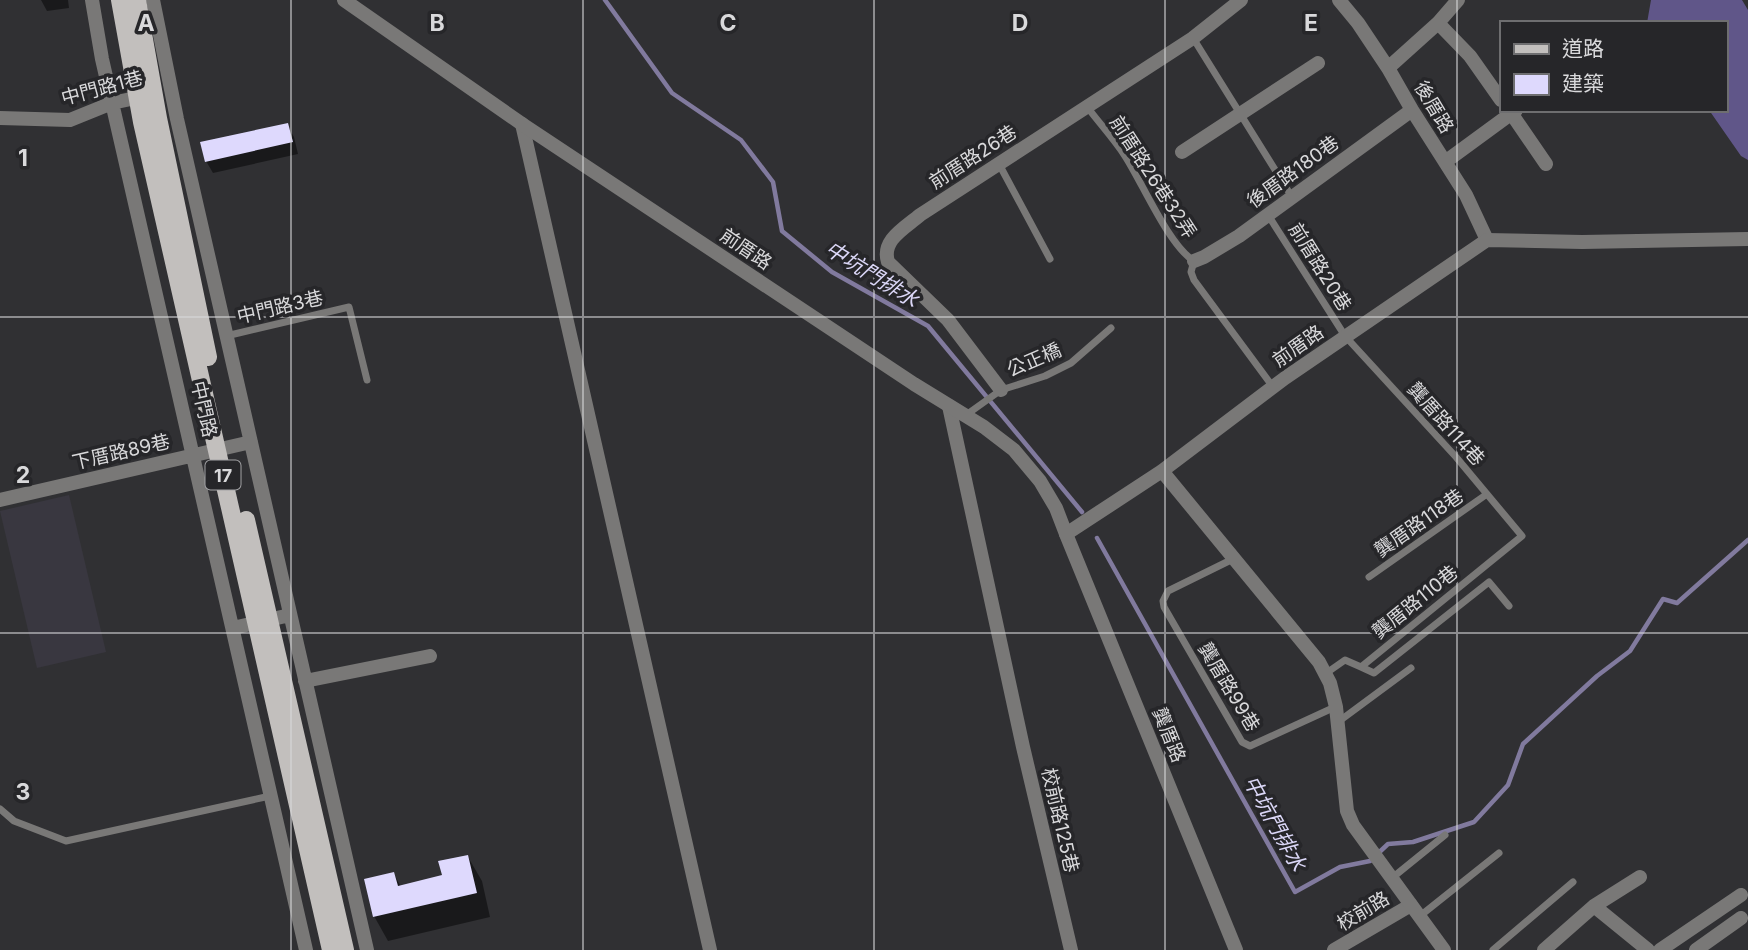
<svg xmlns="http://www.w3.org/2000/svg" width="1748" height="950" viewBox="0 0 1748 950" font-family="Inter,'Noto Sans TC',sans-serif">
<rect width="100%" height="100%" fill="#303033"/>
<path fill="#393740" d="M69,495L106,652L37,668L0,511Z"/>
<path fill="#605689" d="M1651,0H1742L1748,10V160L1741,156L1709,110H1725V23H1647Z"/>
<path fill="#0007" d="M41,0H68L69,8L47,11Z
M287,125L294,137L298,154L213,173L206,161Z
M468,857L482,881L490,917L388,941L374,916L394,874L401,887L444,877Z"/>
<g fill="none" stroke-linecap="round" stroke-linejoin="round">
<path stroke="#817a9e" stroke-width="4.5" d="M605,0L672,93L741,140L773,182L782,231L832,272L928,326L1082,512
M1097,538L1295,892L1340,867L1370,861L1388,844L1413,842L1474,822L1508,785L1523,744L1597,676L1630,651L1663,599L1677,603L1748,540"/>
</g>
<path fill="#ded9fd" d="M288,123L293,142L205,162L200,142Z
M468,855L477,893L373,917L364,879L394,872L398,886L442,875L438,861Z"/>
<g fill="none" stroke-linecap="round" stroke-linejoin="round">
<path stroke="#797877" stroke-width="7" d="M1193,38L1292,197
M1088,108C1100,124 1114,139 1125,156C1142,182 1169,246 1194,261L1191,272L1194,280L1273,387
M999,164L1050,259
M1268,215L1345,336L1456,457L1522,536L1361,667L1345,660L1325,674
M226,336L349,307L367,380
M966,415L1001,390L1045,376L1071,363L1111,328
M1233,559L1168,591L1163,601L1164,607L1242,742L1250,746L1335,707
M1369,577L1487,494
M1361,667L1374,673L1489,582L1509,606
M1338,722L1411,668
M0,809L14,821L66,841L270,796
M1392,878L1445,835
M1420,916L1499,853
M1493,950L1573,882"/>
<path stroke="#797877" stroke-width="14" d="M92,0L102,59L306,950
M153,0L177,119L367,950
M1339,0L1358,23L1388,68L1412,110L1466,195L1487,240
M1438,23L1470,56L1501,100
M1388,68L1438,23L1458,0
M1509,110L1546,164
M0,118L70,120L112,103L145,96
M522,124L710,950
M1182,152L1318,63
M1445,162L1516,110
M1194,261L1204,257L1239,236L1412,110
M1001,390L948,320L888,262C881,240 905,228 920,215L1193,38L1241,0
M949,406L1023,747L1071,950
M0,500L251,442
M1066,534L1236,950
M233,628L290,615
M305,681L430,656
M1594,906L1648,950
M1334,950L1411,905
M1544,950L1594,906L1640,877
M1660,950L1741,895
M1696,950L1741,918"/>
<path stroke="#797877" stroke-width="14" d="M344,0L522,124L914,384L984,427L1014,450L1040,481L1056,508L1066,534L1162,471L1285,378L1487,240L1582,242L1748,239
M1162,471L1319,662L1330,683L1336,707L1347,811L1353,825L1444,950"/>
<path stroke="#c2bfbd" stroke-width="18" d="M120,0L142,122L331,950
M137,0L158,118L208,357
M246,520L345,950"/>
</g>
<path fill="none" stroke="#d9d9db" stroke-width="2" stroke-opacity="0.55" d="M291,0V950M583,0V950M874,0V950M1165,0V950M1457,0V950M0,317H1748M0,633H1748"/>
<g text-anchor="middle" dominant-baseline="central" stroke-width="7" stroke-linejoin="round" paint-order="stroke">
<rect fill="#262629" stroke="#a3a3a6" stroke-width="2" x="205.5" y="460.5" width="35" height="29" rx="5"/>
<g font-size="18" font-weight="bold" fill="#d9d9db">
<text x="223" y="475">17</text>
</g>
<g font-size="19" fill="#d9d9db" stroke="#262629">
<text transform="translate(102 88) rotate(-15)">中門路1巷</text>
<text transform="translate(1434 107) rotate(59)">後厝路</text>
<text transform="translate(973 157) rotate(-33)">前厝路26巷</text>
<text transform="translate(1293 172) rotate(-36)">後厝路180巷</text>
<text transform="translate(1153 177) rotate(57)">前厝路26巷32弄</text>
<text transform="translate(746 249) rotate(34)">前厝路</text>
<text transform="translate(1320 267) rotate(58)">前厝路20巷</text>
<text transform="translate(280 307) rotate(-13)">中門路3巷</text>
<text transform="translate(1298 346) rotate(-35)">前厝路</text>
<text transform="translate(1034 360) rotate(-23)">公正橋</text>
<text transform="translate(204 409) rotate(77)">中門路</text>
<text transform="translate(1446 424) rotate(48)">龔厝路114巷</text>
<text transform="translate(121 452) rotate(-13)">下厝路89巷</text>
<text transform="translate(1419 523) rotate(-35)">龔厝路118巷</text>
<text transform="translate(1415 602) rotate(-39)">龔厝路110巷</text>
<text transform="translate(1229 687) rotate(59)">龔厝路99巷</text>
<text transform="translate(1169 735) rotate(68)">龔厝路</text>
<text transform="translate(1060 820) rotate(77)">校前路125巷</text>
<text transform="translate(1363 911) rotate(-31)">校前路</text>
</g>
<g font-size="21" font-style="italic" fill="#dbd7f7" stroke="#262629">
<text transform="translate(872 274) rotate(32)">中坑門排水</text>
<text transform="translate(1275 823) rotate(61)">中坑門排水</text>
</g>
</g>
<g font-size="23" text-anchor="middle" font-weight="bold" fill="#d9d9db" stroke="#262629" stroke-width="7" stroke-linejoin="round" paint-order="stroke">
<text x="146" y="31">A</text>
<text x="437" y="31">B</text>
<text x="728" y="31">C</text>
<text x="1020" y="31">D</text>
<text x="1311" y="31">E</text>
<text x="23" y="166">1</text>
<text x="23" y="483">2</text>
<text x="23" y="800">3</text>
</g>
<rect x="1500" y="21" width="228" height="91" fill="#262629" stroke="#6e6e70" stroke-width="2"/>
<rect x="1514" y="44" width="35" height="10" fill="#c2bfbd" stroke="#6e6e70" stroke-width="2"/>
<text x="1562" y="56" font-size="21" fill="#d9d9db">道路</text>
<rect x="1514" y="74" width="35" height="21" fill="#ded9fd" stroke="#6e6e70" stroke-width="2"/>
<text x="1562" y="91" font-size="21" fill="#d9d9db">建築</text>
</svg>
